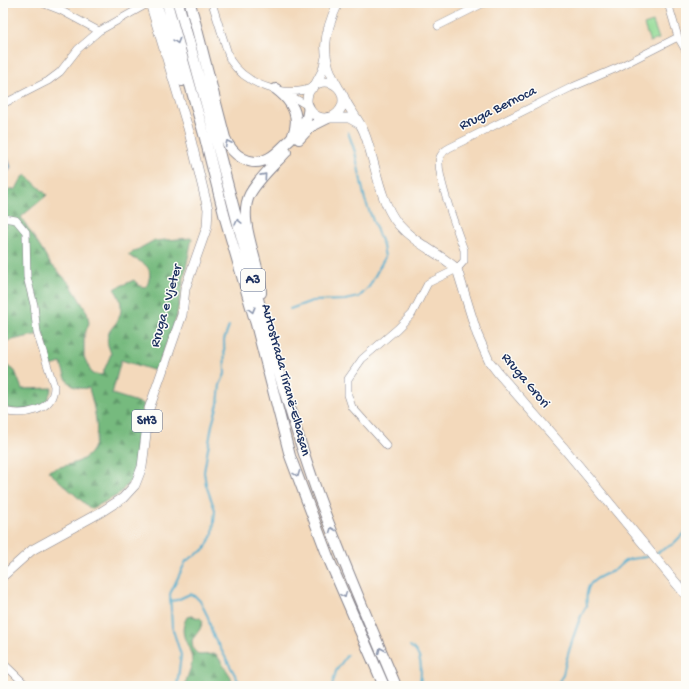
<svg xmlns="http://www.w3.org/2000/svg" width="689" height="689" viewBox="0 0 689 689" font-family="'Gochi Hand',sans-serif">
<defs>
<pattern id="forest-firs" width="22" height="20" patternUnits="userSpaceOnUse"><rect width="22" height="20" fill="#76ba7e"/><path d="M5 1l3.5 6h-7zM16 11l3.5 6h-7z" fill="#60986a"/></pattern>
<pattern id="water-waves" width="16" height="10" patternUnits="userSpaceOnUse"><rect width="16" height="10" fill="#4faccd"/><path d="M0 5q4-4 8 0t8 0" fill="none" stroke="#418caa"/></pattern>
</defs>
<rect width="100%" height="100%" fill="#fdfcf7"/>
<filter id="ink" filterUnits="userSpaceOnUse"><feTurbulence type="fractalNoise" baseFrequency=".025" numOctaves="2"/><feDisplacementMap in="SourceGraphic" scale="8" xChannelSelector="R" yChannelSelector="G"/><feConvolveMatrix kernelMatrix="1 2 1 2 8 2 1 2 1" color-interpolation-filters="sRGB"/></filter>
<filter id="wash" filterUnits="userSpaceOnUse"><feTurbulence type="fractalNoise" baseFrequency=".012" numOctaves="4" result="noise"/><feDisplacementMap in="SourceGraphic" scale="16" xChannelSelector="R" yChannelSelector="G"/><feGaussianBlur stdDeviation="0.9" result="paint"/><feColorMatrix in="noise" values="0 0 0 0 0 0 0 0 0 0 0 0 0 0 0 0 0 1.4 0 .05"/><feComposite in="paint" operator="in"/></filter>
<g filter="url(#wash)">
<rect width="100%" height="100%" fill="#f3d9bb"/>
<path fill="url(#forest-firs)" stroke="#48746e" d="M26,175L47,195L21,217L50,263L70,284L87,312L89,323L84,336V357L92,374L102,375L111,354C109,347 106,343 108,336C109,330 113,327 116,323C124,311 122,299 114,289L134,280L140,286L145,287C148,285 148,283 149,279C153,264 139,262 128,255L153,241L192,238L176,318L156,371L121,360L112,394L144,404L139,424L133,478L118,495L91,509L48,471C59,466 74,465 83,459C106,446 94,408 89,388C69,390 66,381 61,363L51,366L44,333L3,342V191L16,189L22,178Z
M3,363L15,371L22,389L52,388C50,392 49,399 45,402C34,412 16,411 3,407Z
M191,616L200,618L203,621L200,629L192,640L193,649L199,655L216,654L231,677L232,686H185C186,678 191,670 192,662C192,644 176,637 187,617Z"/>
<path fill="#93da94" stroke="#578479" d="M653,22L659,39L650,42L644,25Z"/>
<path fill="url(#water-waves)" stroke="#356e96" d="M3,153H6L11,167L9,171L3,172Z"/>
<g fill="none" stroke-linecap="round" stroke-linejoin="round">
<path stroke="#4faccd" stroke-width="2" d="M290,309L312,301L345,300L359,297L369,287L385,257L383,246L365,200L355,152L348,132
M655,554L673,544L686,531
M170,601L177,600L190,594L195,596L200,601L208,617L212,633L241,686
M410,646C424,655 421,672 420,686
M177,686L181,655L172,627L170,594L186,561L205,549L213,533L215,510L206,485L204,472L212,425L218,404L220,385L225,374L224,340L229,326
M332,686L336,671L347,655
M553,686L558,683L563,675C565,663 580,611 587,606C584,582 594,579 613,571C618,569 621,563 625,561C633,557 642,559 649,556"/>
</g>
</g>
<g filter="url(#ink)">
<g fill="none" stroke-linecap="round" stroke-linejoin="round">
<defs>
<path id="minor" d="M42,3L60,10L99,31L149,3
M212,3L230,60C246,85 286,99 314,87
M668,3L678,37L686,51
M438,26L484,3
M286,93L308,106
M3,104L48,81L60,72L78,49L99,31
M3,218L16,220L26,232L27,277L34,305L37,333L54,386C54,412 23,416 3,411
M387,446L352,407L348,395V379L362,359L397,329L412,314L428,283L457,269L464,261V250C458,233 434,171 440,157C442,153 445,150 449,148L570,88L617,68L678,37
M3,663L27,686"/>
<path id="major" d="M307 100a18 18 0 1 1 36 0a18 18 0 1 1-36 0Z
M314,87L323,70L326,57
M338,87C319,57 324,33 338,3
M343,95C348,109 359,119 364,132C376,162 378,199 398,224C415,244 438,252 457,269L477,334L489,361L499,374L563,447L686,595
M330,118H349L358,123
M3,576L32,550L101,512L123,498L135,485L142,467L149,409L182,315L185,289L207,227L208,209L188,128L150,3"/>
<path id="highway" d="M156,3L182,81
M167,3L205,138L225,218L256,324L290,456L330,562L384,686
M178,3C226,166 261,332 317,492C341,558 369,622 396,686
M190,3L194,19
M193,14L225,138C232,155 251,169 269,158C277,154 283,146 290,140C298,131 311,119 308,106
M276,89C292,101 301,116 293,135
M299,139L310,127L328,118
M261,293C261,264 236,220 250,194C259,178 274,165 286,152"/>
</defs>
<use href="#minor" stroke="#87848c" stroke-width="8"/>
<use href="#major" stroke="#87848c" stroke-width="10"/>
<use href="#highway" stroke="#87848c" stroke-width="12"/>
<use href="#minor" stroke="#fff" stroke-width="7"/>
<use href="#major" stroke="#fff" stroke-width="9"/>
<use href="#highway" stroke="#fff" stroke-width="10"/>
</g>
<defs><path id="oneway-chevron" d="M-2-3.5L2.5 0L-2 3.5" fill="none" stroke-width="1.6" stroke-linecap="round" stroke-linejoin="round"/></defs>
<g stroke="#8d97ae">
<use href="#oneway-chevron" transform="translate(177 41) rotate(74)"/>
<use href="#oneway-chevron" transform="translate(228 143) rotate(-116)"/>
<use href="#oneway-chevron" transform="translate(264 176) rotate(-48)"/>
<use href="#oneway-chevron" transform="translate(238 222) rotate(-104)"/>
<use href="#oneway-chevron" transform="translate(252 310) rotate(75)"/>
<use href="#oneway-chevron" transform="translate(297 474) rotate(69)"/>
<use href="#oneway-chevron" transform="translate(332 530) rotate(-111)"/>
<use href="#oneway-chevron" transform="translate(344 595) rotate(66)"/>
<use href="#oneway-chevron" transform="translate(381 650) rotate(-113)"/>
</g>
</g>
<g text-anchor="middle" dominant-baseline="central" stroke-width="3" stroke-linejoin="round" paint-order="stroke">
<g fill="#fdfcf7" stroke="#5f6c8c" stroke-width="1">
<rect x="241" y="269" width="24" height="22" rx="3"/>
<rect x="132" y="410" width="30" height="22" rx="3"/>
</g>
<g font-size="13" font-weight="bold" fill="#1b2f5e">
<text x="253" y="280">A3</text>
<text x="147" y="421">SH3</text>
</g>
<g font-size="14" fill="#1b2f5e" stroke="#fdfcf7">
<text transform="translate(498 109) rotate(-26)">Rruga Bernoca</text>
<text transform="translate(167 306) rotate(-74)">Rruga e Vjeter</text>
<text transform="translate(285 380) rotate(75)">Autostrada Tiranë-Elbasan</text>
<text transform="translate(525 381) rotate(50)">Rruga Grori</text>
</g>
</g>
<rect width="689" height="689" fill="none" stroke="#fdfcf7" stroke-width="16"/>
</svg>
